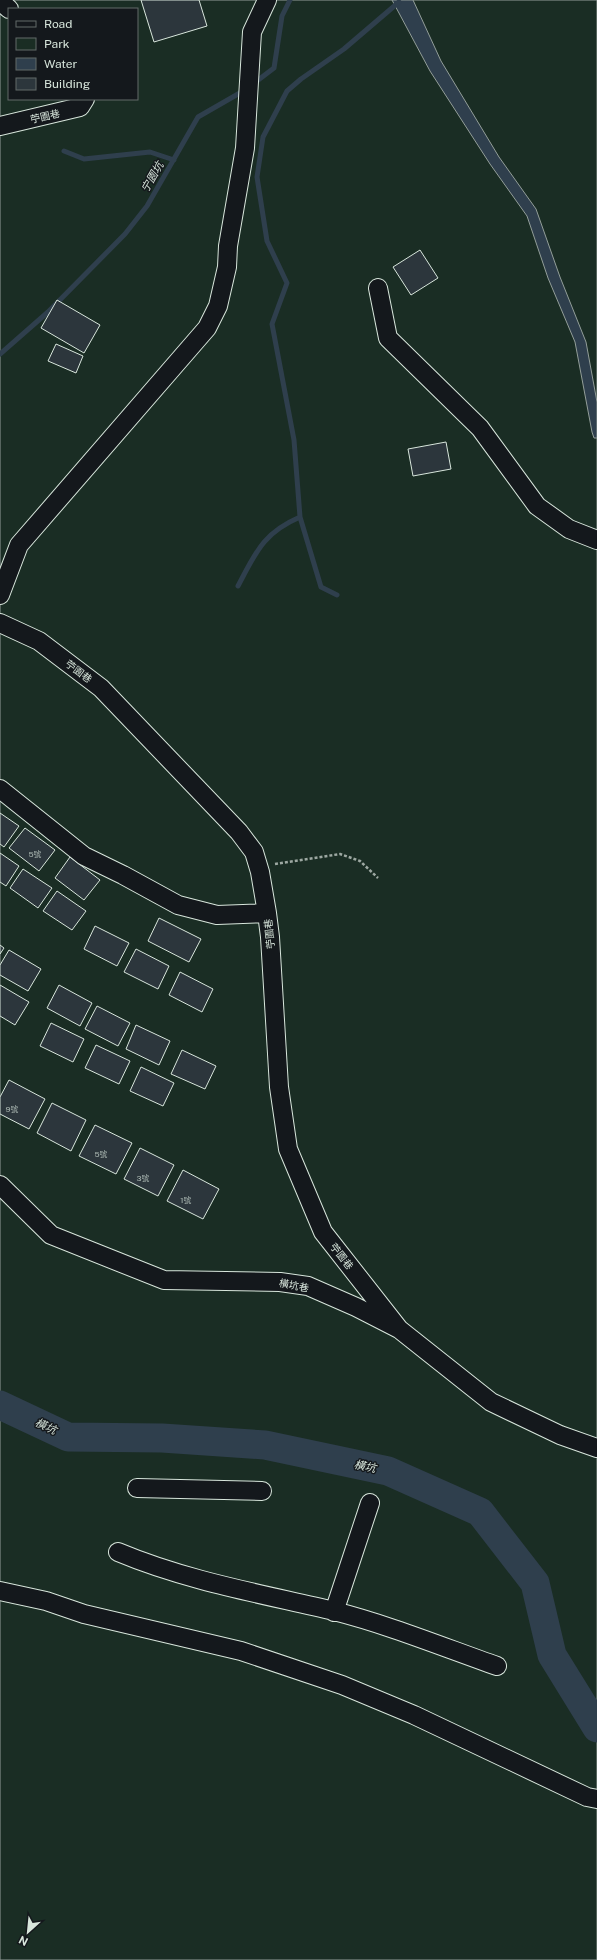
<svg xmlns="http://www.w3.org/2000/svg" width="597" height="1960" viewBox="0 0 597 1960" font-family="'Public Sans','Noto Sans TC',sans-serif">
<rect width="100%" height="100%" fill="#14181c"/>
<path fill="#1a2d24" stroke="#939e99" fill-rule="evenodd" d="M0,0H597V1960H0ZM9,9H137V99H9Z"/>
<path fill="#2f3f4d" stroke="#939e99" d="M392,0H413L441,61L499,157L536,209L560,277L586,342L597,402V438H594L592,432L575,342L548,278L527,216L490,164L430,71Z"/>
<g fill="none" stroke-linecap="round" stroke-linejoin="round">
<path stroke="#2f3f4d" stroke-width="5" d="M253,84L274,68L282,16L290,0
M64,151L84,159L150,152L174,160
M0,354L48,312L125,234L147,206L198,117L245,90
M238,586C256,552 263,533 300,517
M337,595L321,587L300,517L294,440L272,324L287,283L267,241L257,177L263,137L287,91L301,79L344,49L399,2"/>
<path stroke="#2f3f4d" stroke-width="29" d="M0,1405L68,1437L162,1438L265,1445L388,1471L480,1512L535,1583L552,1655L597,1728"/>
</g>
<path fill="#2c363c" stroke="#d8e6dc" d="M141,0H199L207,26L154,42Z
M420,250L438,278L411,295L393,267Z
M57,300L100,325L84,353L41,328Z
M56,344L83,356L76,373L48,361Z
M446,442L451,469L413,476L408,449Z
M0,813L19,826L4,847L0,844Z
M25,828L55,850L39,871L9,848Z
M0,853L19,866L6,886L0,882Z
M70,857L100,880L84,900L55,878Z
M23,869L52,888L38,908L10,888Z
M57,891L86,911L72,930L43,911Z
M159,918L201,939L189,962L148,941Z
M95,926L129,943L117,966L84,949Z
M0,945L4,948L0,954Z
M136,949L169,966L158,989L124,972Z
M9,950L41,969L28,991L0,975V965Z
M180,972L213,989L202,1012L169,995Z
M0,985L29,1002L15,1025L0,1016Z
M59,985L92,1003L80,1026L47,1008Z
M97,1006L130,1023L118,1046L85,1029Z
M51,1023L84,1039L73,1062L40,1046Z
M136,1025L170,1041L159,1065L126,1049Z
M96,1045L130,1061L119,1084L85,1068Z
M182,1050L216,1066L205,1089L171,1074Z
M141,1067L174,1083L163,1106L130,1091Z
M9,1080L45,1099L29,1129L0,1114V1097Z
M52,1103L86,1120L71,1151L37,1133Z
M95,1125L132,1143L116,1174L79,1156Z
M140,1148L174,1165L158,1196L124,1179Z
M183,1170L219,1189L203,1219L167,1201Z"/>
<g fill="none" stroke-linecap="round" stroke-linejoin="round">
<defs>
<path id="minor" d="M0,1L9,9
M0,126L80,107L85,99
M378,288L388,338L480,428L537,506L569,529L597,540
M0,595L19,545L207,328L218,306L227,267L228,246L245,148L252,32L267,0
M0,623L39,641L101,688L239,832L254,852L260,872L267,913L270,937L279,1087L288,1149L323,1232L399,1329
M0,789L84,856L123,875L178,905L217,915L267,913
M0,1185L51,1235L164,1280L280,1282L308,1286L356,1307L399,1329L491,1402L560,1435L597,1448
M137,1488L262,1491
M118,1552C187,1581 262,1594 334,1611C389,1625 443,1647 497,1666
M0,1591L46,1601L84,1614L241,1651L342,1685L414,1715L587,1797L597,1799
M334,1612L370,1503"/>
</defs>
<use href="#minor" stroke="#d8e6dc" stroke-width="20"/>
<path stroke="#9da8a2" stroke-width="2.5" stroke-dasharray="3 2" stroke-linecap="butt" d="M275,864L340,854L360,861L378,878"/>
<use href="#minor" stroke="#14181c" stroke-width="18"/>
</g>
<g text-anchor="middle" dominant-baseline="central" stroke-width="3" stroke-linejoin="round" paint-order="stroke">
<g font-size="8" fill="#adbab4">
<text x="35" y="854">5號</text>
<text x="12" y="1109">9號</text>
<text x="101" y="1154">5號</text>
<text x="143" y="1178">3號</text>
<text x="186" y="1200">1號</text>
</g>
<g font-size="10" fill="#d8e6dc" stroke="#14181c">
<text transform="translate(45 116) rotate(-13)">苧園巷</text>
<text transform="translate(79 671) rotate(37)">苧園巷</text>
<text transform="translate(269 934) rotate(-96)">苧園巷</text>
<text transform="translate(342 1256) rotate(52)">苧園巷</text>
<text transform="translate(294 1285) rotate(11)">橫坑巷</text>
</g>
<g font-size="11" font-style="italic" fill="#d8e6dc" stroke="#14181c">
<text transform="translate(152 177) rotate(-60)">宁園坑</text>
<text transform="translate(46 1426) rotate(25)">橫坑</text>
<text transform="translate(365 1466) rotate(12)">橫坑</text>
</g>
</g>
<rect x="8" y="8" width="130" height="92" fill="#14181c" stroke="#626a69"/>
<rect x="16" y="21" width="20" height="6" fill="#14181c" stroke="#626a69"/>
<text x="44" y="28" font-size="12" fill="#d8e6dc">Road</text>
<rect x="16" y="38" width="20" height="12" fill="#1a2d24" stroke="#626a69"/>
<text x="44" y="48" font-size="12" fill="#d8e6dc">Park</text>
<rect x="16" y="58" width="20" height="12" fill="#2f3f4d" stroke="#626a69"/>
<text x="44" y="68" font-size="12" fill="#d8e6dc">Water</text>
<rect x="16" y="78" width="20" height="12" fill="#2c363c" stroke="#626a69"/>
<text x="44" y="88" font-size="12" fill="#d8e6dc">Building</text>
<g transform="translate(28 1932) rotate(207)" stroke="#14181c" stroke-width="3" paint-order="stroke">
<path d="M0-3L7 15L0 10L-7 15Z" fill="#d8e6dc"/>
<text y="-6" font-size="11" font-weight="bold" text-anchor="middle" fill="#d8e6dc">N</text>
</g>
</svg>
